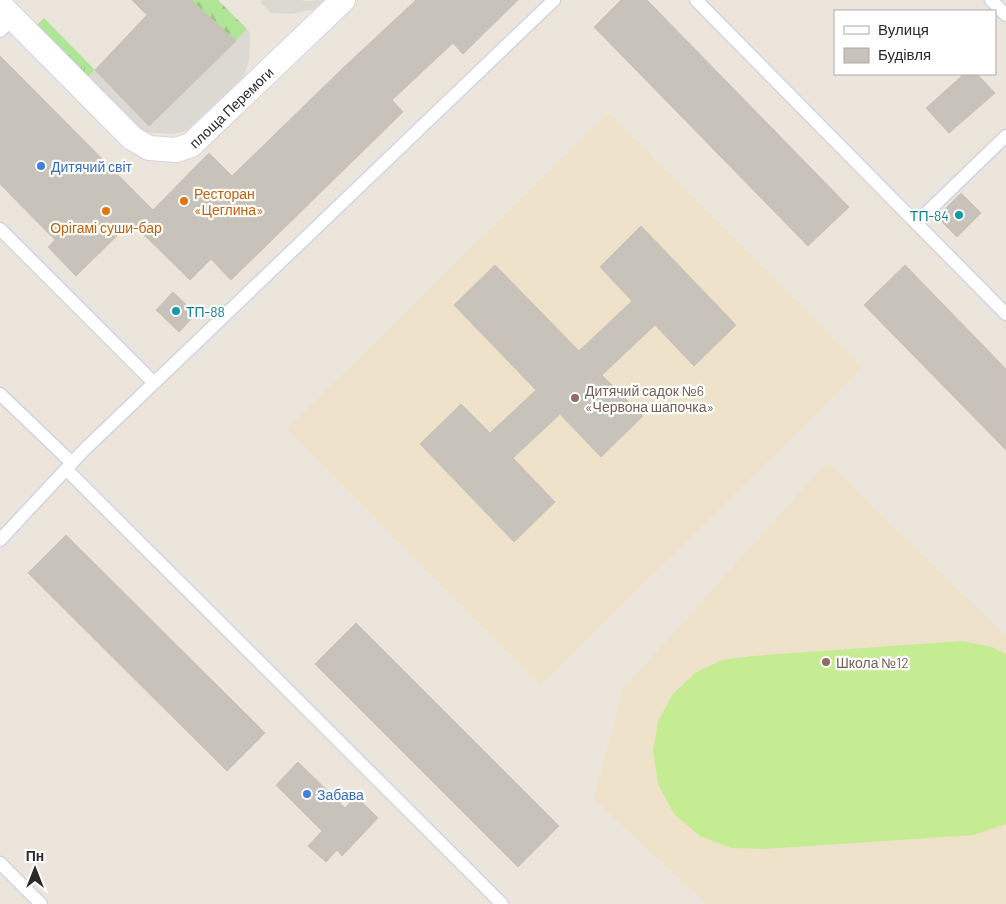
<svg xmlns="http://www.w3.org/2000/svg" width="1006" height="904" viewBox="0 0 1006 904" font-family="Barlow,sans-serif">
<defs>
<pattern id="grass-tufts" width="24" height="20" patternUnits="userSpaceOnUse" patternTransform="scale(1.25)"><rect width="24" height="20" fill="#b0e496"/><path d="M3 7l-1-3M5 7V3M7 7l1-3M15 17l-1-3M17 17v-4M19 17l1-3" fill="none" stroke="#98c481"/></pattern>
<pattern id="forest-firs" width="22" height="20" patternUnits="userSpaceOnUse" patternTransform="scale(1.25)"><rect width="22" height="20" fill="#b0e496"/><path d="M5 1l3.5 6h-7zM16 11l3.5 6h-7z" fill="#98c481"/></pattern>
</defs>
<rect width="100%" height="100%" fill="#ece5db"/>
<path fill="#eee3ca" d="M609,112L863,368L540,685L287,429Z
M827,462L1006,636V904H706L594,799L623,689Z"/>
<path fill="url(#grass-tufts)" d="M44,18L95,70L86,79L34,28Z"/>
<path fill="url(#forest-firs)" d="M191,0H218L247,29L236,41Z"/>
<path fill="#c5ec92" d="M962,641L992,647L1006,654V824L974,835L765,849L731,848L700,836L674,814L658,784L653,751L658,721L673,694L695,673L722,660L753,656Z"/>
<path fill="#dcd8d2" d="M262,0H302L304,1L324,0L315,9L291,14L271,13L260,2Z
M247,29L250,33V43L249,61L243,77L186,131L173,134L137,132L86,79L95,70L149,126Z"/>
<path fill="#c7c3ba" stroke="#c8c1b5" d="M132,0H191L236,41L149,126L95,70L147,15Z
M416,0H518L463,54L453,43L392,100L403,112L231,280L211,259L190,280L131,222L76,276L48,247L55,240L0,184V56L153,210L209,153L232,176L344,67Z
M621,0H647L849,207L808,246L594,27Z
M964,74H977L995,93L949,133L926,108Z
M961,193L981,213L957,237L937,217Z
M641,226L736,325L694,366L655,325L602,375L643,416L601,457L560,414L513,458L555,502L514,542L420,444L461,404L490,433L536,390L454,305L495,265L579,351L632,301L600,267Z
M905,265L1006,369V450L864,305Z
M173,292L196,314L179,332L156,310Z
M66,535L265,733L227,771L28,573Z
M356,623L559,826L518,867L315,664Z
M298,762L345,808L356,796L378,818L342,856L337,850L326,862L308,846L322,831L276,785Z"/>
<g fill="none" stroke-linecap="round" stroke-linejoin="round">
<defs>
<path id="lane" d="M696,0L1006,314
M991,0L1006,15
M0,31L13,18
M916,223L1006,136
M0,229L154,383
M0,394L72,463
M66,469L502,904
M0,540L84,450L554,0
M0,863L41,904"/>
<g id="street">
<path id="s1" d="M0,5L132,138L149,148L176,150L191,145L343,0"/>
</g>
</defs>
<use href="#lane" stroke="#d1d4e3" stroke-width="15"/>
<use href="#street" stroke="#d1d4e3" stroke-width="26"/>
<use href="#lane" stroke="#fff" stroke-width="12"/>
<use href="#street" stroke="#fff" stroke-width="24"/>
</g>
<g fill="#3f7fe0" stroke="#fff" stroke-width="2">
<circle cx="41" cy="166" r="5"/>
<circle cx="307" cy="794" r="5"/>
</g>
<g fill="#e8710a" stroke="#fff" stroke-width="2">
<circle cx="184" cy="201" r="5"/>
<circle cx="106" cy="211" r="5"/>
</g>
<g fill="#0f9aa8" stroke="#fff" stroke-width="2">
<circle cx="959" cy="215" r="5"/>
<circle cx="176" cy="311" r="5"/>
</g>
<g fill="#8d6e63" stroke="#fff" stroke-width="2">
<circle cx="575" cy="398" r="5"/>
<circle cx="826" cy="662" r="5"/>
</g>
<g text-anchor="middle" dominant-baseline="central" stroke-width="4.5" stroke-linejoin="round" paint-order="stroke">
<g font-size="14" fill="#2a2a2a" stroke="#fff">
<text stroke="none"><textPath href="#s1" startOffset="305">площа Перемоги</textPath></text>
</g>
<g font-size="14" fill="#366cbe" stroke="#fff" text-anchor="start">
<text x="51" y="166">Дитячий світ</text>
<text x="317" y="794">Забава</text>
</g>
<g font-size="14" fill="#c56008" stroke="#fff" text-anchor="start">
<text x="194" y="193">Ресторан<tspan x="194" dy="16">«Цеглина»</tspan></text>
<text x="106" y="227" text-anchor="middle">Орігамі суши-бар</text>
</g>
<g font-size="14" fill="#0d838f" stroke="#fff" text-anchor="end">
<text x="949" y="215">ТП-84</text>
<text x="186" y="311" text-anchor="start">ТП-88</text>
</g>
<g font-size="14" fill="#785e54" stroke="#fff" text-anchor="start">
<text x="585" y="390">Дитячий садок №6<tspan x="585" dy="16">«Червона шапочка»</tspan></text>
<text x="836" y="662">Школа №12</text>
</g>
</g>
<rect x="834" y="10" width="162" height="65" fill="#ffffff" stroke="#aaaaaa"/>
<rect x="844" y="26" width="25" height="8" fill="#ffffff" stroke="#aaaaaa"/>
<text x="878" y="35" font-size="15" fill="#2a2a2a">Вулиця</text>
<rect x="844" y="48" width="25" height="15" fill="#c7c3ba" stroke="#aaaaaa"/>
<text x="878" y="60" font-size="15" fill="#2a2a2a">Будівля</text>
<g transform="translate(35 869)" stroke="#ffffff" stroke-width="4" paint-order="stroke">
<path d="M0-4L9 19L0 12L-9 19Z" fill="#2a2a2a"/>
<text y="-8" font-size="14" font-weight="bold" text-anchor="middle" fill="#2a2a2a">Пн</text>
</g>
</svg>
